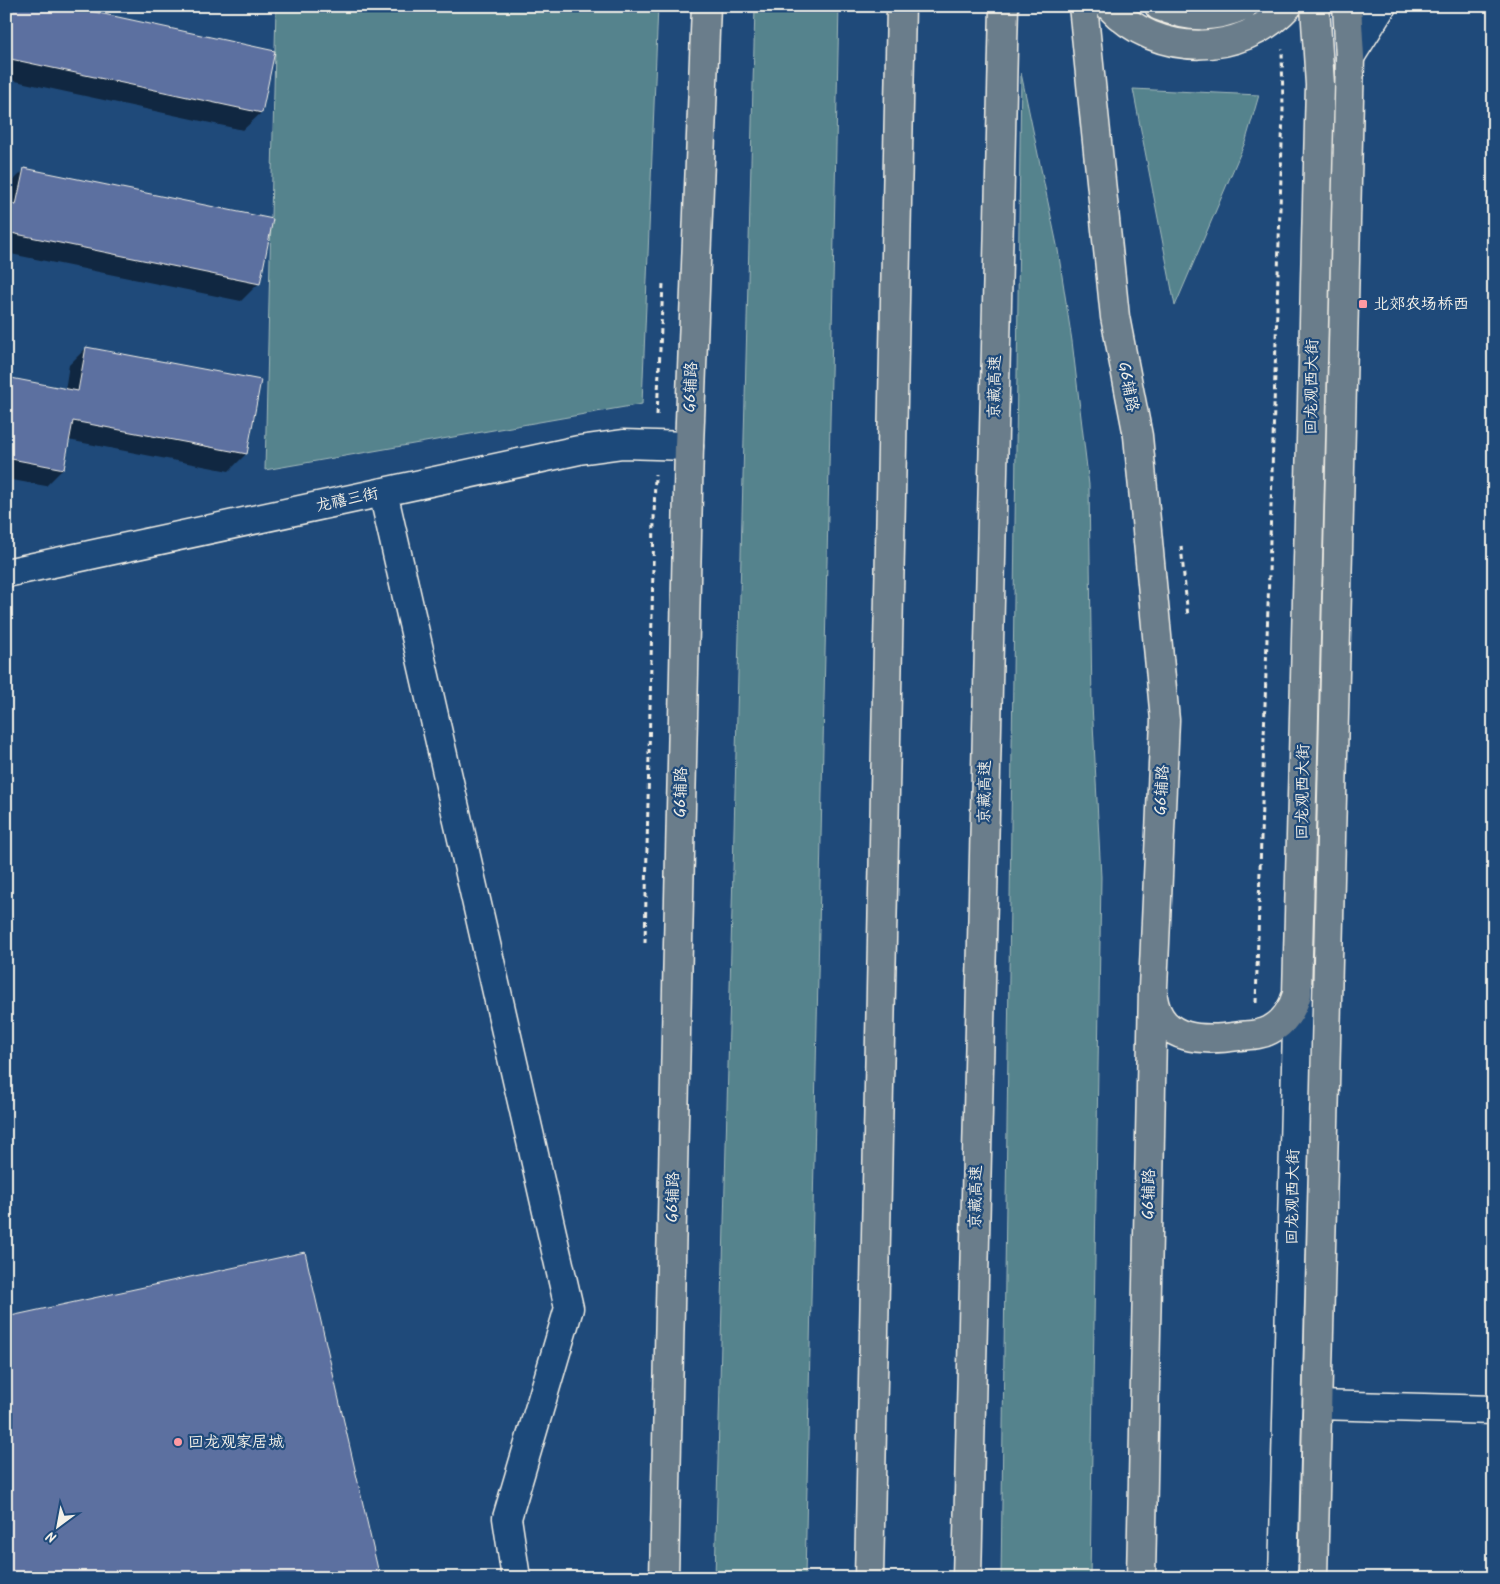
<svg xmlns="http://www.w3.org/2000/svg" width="1500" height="1584" viewBox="0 0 1500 1584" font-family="Kalam,'LXGW WenKai TC',sans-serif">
<rect width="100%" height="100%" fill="#1f4a7a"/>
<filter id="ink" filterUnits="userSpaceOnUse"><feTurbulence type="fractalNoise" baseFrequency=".02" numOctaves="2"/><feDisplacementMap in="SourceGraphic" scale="10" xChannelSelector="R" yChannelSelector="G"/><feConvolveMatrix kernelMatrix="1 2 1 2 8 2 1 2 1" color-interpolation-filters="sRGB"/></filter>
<g filter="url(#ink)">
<path fill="#54838d" stroke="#a4baba" d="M276,6H658L642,404L265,470Z
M755,6H839L805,1578H715Z
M1021,73L1058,250L1072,341L1089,485L1092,704L1101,877L1090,1578H1001Z
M1133,89L1259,95L1246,140L1175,306Z"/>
<path fill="#0007" d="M6,6H61L273,52L261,113L243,130L6,79Z
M24,170L258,284L241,301L6,253L7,187Z
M86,348L246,454L229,471L68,440L63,469L46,486L6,479V378L65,390L69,365Z
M6,1318L379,1578H6Z"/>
<path fill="#5c70a0" stroke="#f4f1e8" d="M11,6H67L275,51L262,113L6,58V27Z
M24,168L273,219L260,284L11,233L6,259V203L16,205Z
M86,347L261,380L247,454L73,421L64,469L6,458V377L78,391Z
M305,1252L380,1578H9L6,1567V1317Z"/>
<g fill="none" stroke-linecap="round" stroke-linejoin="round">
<defs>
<path id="minor" d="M1350,57L1382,6
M383,492L569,1308L507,1518L516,1578
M6,573L579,450L623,444L689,446
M1318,1405L1494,1410
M1283,1578L1298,988"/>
<path id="major" d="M1083,6L1115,317L1138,436L1165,720L1153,988L1141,1578
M1109,6C1157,58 1241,57 1288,6
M1159,6C1189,18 1213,19 1243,6
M1153,997C1160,1043 1205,1041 1240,1036C1250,1035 1261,1035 1270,1030C1284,1023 1293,1008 1297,994L1319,124L1320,85L1315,6
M664,1578L689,446L706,6
M1313,1578L1350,57L1347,6"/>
<path id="highway" d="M869,1578L901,6
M967,1578L1004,6"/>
</defs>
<use href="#minor" stroke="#f4f1e8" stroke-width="31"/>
<use href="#major" stroke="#f4f1e8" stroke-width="31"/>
<use href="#highway" stroke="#f4f1e8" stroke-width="31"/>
<path stroke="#f4f1e8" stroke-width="3" stroke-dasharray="5 4" stroke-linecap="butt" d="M657,415L663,284
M1181,546L1188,617
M645,943L655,474
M1256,1003L1283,109L1282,49"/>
<use href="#minor" stroke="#1f4a7a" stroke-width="28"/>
<use href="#major" stroke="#6b7d8b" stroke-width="28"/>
<use href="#highway" stroke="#6b7d8b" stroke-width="28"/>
</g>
</g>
<g fill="#ff9aa2" stroke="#1f4a7a" stroke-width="2">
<rect x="1358" y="299" width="10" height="10" rx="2.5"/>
<circle cx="178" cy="1442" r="5"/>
</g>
<g text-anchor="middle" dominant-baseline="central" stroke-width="4.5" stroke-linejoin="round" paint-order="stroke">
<g font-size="16" fill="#f4f1e8" stroke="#1f4a7a" text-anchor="start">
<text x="1373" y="304">北郊农场桥西</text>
<text x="188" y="1442">回龙观家居城</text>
</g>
<g font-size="16" fill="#f4f1e8" stroke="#1f4a7a">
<text transform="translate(691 387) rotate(-88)">G6辅路</text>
<text transform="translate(995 387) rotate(-89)">京藏高速</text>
<text transform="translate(1128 387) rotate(79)">G6辅路</text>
<text transform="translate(1312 387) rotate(-89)">回龙观西大街</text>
<text transform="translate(347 500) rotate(-12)">龙禧三街</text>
<text transform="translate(1162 790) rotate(-87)">G6辅路</text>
<text transform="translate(681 792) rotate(-89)">G6辅路</text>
<text transform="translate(985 792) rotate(-89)">京藏高速</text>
<text transform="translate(1303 792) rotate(-89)">回龙观西大街</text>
<text transform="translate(1149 1194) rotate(-89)">G6辅路</text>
<text transform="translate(673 1197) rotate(-89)">G6辅路</text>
<text transform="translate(976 1197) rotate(-89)">京藏高速</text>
<text transform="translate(1293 1197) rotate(-89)">回龙观西大街</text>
</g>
</g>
<rect width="1500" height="1584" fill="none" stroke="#1f4a7a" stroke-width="25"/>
<rect x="12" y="12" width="1475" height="1559" fill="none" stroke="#f4f1e8" stroke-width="2" filter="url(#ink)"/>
<g transform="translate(58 1526) rotate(212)" stroke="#1f4a7a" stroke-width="4" paint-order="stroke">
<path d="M0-4L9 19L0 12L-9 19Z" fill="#f4f1e8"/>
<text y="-8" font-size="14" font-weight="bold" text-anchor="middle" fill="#f4f1e8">N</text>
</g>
</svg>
